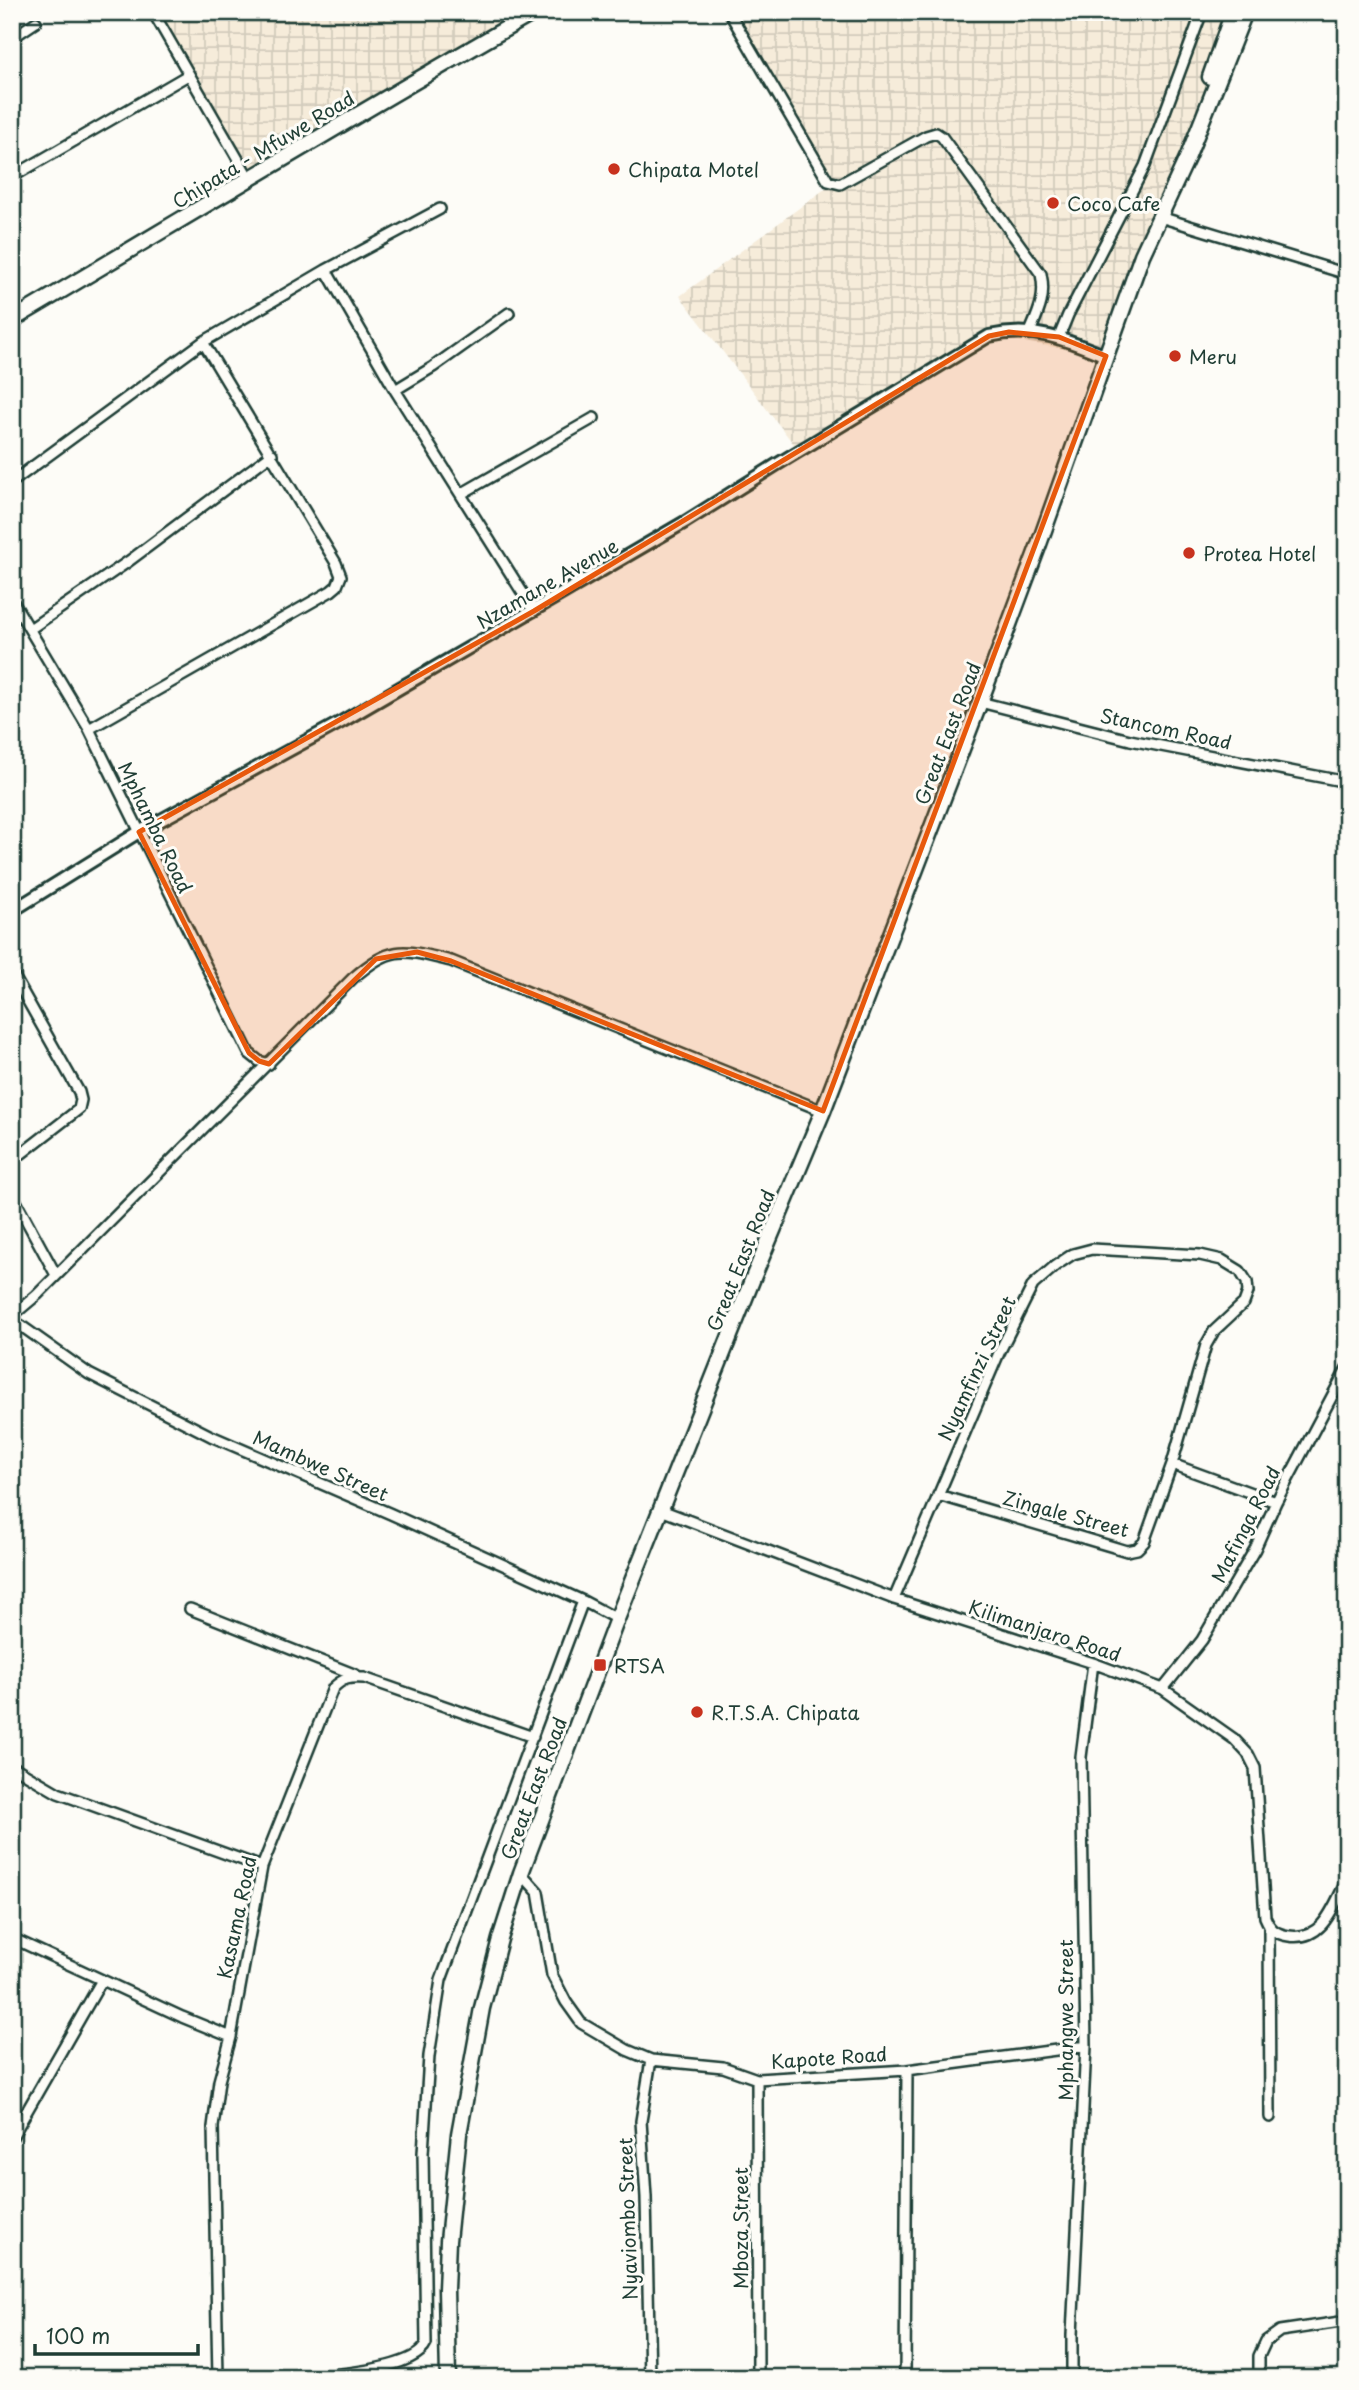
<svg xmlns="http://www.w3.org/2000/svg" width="1359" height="2390" viewBox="0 0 1359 2390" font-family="'Playpen Sans',sans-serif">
<defs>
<pattern id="industrial-grid" width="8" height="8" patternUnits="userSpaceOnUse" patternTransform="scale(1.75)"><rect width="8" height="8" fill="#f6ecda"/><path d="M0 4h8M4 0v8" fill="none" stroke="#d2cbbc"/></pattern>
</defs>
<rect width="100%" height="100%" fill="#fdfcf7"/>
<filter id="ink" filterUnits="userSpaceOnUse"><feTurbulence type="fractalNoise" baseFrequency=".0143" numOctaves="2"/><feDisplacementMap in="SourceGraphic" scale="14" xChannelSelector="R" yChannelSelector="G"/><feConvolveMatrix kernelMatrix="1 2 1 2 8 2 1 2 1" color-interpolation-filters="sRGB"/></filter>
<g filter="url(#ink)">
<path fill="url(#industrial-grid)" d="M157,12H537L250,180Z
M731,12H1234L1106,356L989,336L799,451L680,296L833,183Z"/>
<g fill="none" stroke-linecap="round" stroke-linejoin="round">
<defs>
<path id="minor" d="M153,12L250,180
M729,12L828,181L840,184L926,136L936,133L942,137L1041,274C1046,297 1039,311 1030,332
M12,38L36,22
M12,177L188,75
M1160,217L1347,274
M326,270L395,390L534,611
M1059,337L1068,315L1145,166L1202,12
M395,390L433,367L509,313
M12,482L203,342L326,270L440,209
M461,494L594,418
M12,600L89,729L249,1053L259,1061L269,1064
M30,629L129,561L272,454
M980,702L1130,740L1347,782
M89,729L331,591L337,586L341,576L336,563L203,342
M12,973L79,1092L81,1100L79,1109L12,1161
M12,1194L56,1275
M12,1316L37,1295L353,978C393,944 402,949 451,961L823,1111
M20,1325L89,1374L211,1436L391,1514L583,1601L617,1619
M1172,1464L1276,1502
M661,1510L894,1599L1093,1663L1163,1689L1234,1739L1248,1754L1255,1768L1265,1917C1270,1929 1275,1934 1289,1936C1324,1941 1333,1906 1347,1880
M894,1599L999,1353L1033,1285L1055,1266L1073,1254L1092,1249L1200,1255L1222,1260L1240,1271L1247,1282L1248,1292L1244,1303L1214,1331L1206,1345L1172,1464L1144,1542L1137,1549L1127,1551L938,1495
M190,1609L356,1675
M1163,1689L1202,1640L1255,1549L1276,1502L1347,1368
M12,1766L58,1793L262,1867
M521,1873L538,1892L552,1975L566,2002L581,2023L627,2050L651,2060L723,2067L757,2079L907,2070L905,2378
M1269,1927L1270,2117
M12,1938L182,2017L231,2037
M907,2070L1086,2046
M757,2079L758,2378
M12,2137L102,1980
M218,2378L213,2127L219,2081L231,2037L262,1867L333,1688C343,1678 350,1677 364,1678L533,1737
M299,2378C326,2376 415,2370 426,2344L423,2153L429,2056L441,1980L583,1601
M650,2378L646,2197L641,2121L651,2060
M1072,2378V2335L1086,2046L1081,1757L1093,1663
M1259,2378V2356L1266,2341L1280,2331L1347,2321"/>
<path id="tertiary" d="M12,911L139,832L343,721L685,522L776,465L989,336C1034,326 1065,339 1106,356"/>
<path id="primary" d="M12,320C186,217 359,112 535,12"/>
<path id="trunk" d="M1210,77L1233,12
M448,2378L446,2289L448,2241L459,2134L482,2008L500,1939L521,1873L617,1619L753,1278L823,1111L980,702L1038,547L1142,255L1188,156L1245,12"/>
</defs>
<use href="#minor" stroke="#1f3d34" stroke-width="14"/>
<use href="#tertiary" stroke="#1f3d34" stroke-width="16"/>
<use href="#primary" stroke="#1f3d34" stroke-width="19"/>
<use href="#trunk" stroke="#1f3d34" stroke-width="19"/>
<use href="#minor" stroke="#fdfcf7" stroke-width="9"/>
<use href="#tertiary" stroke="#fdfcf7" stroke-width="10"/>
<use href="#primary" stroke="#fdfcf7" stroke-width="14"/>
<use href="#trunk" stroke="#fdfcf7" stroke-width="14"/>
</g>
</g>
<path fill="#e8590c" fill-opacity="0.2" stroke="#e8590c" stroke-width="5" stroke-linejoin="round" d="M1009,332L1059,337L1106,356L823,1111L451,961L417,952L376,959L269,1064L259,1061L249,1053L139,832L534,611L989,336Z"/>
<g fill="#c8321e" stroke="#fdfcf7" stroke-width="2.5">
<circle cx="614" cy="169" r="7"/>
<circle cx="1053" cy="203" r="7"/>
<circle cx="1175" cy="356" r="7"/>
<circle cx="1189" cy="553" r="7"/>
<rect x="593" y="1658" width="14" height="14" rx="3.5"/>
<circle cx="697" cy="1712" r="7"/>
</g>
<g text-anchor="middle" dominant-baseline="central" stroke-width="6" stroke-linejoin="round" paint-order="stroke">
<g font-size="19" fill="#1f3d34" stroke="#fdfcf7">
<text transform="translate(263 149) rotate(-31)">Chipata - Mfuwe Road</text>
<text transform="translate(547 583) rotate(-30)">Nzamane Avenue</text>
<text transform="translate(1166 728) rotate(12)">Stancom Road</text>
<text transform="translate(947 733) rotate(-69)">Great East Road</text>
<text transform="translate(156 827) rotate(64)">Mphamba Road</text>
<text transform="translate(740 1260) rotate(-68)">Great East Road</text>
<text transform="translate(976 1368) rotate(-65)">Nyamfinzi Street</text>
<text transform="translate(321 1465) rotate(24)">Mambwe Street</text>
<text transform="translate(1066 1513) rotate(15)">Zingale Street</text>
<text transform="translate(1245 1524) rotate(-63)">Mafinga Road</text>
<text transform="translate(1045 1630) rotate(18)">Kilimanjaro Road</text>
<text transform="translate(533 1788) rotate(-69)">Great East Road</text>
<text transform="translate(236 1917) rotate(-78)">Kasama Road</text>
<text transform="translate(1065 2020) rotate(-90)">Mphangwe Street</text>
<text transform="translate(829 2057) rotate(-4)">Kapote Road</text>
<text transform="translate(627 2219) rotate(-92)">Nyaviombo Street</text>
<text transform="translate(740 2228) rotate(-90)">Mboza Street</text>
</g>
<g font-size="19" fill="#1f3d34" stroke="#fdfcf7" text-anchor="start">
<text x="628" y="169">Chipata Motel</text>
<text x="1067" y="203">Coco Cafe</text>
<text x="1189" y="356">Meru</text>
<text x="1203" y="553">Protea Hotel</text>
<text x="614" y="1665">RTSA</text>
<text x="711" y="1712">R.T.S.A. Chipata</text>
</g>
</g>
<rect width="1359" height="2390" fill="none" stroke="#fdfcf7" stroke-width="42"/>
<rect x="21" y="21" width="1317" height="2348" fill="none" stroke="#1f3d34" stroke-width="2.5" filter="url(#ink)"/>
<path d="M35 2344v10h163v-10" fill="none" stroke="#1f3d34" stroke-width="3.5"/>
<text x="46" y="2344" font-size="21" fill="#1f3d34" stroke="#fdfcf7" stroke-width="5" paint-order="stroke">100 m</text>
</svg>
